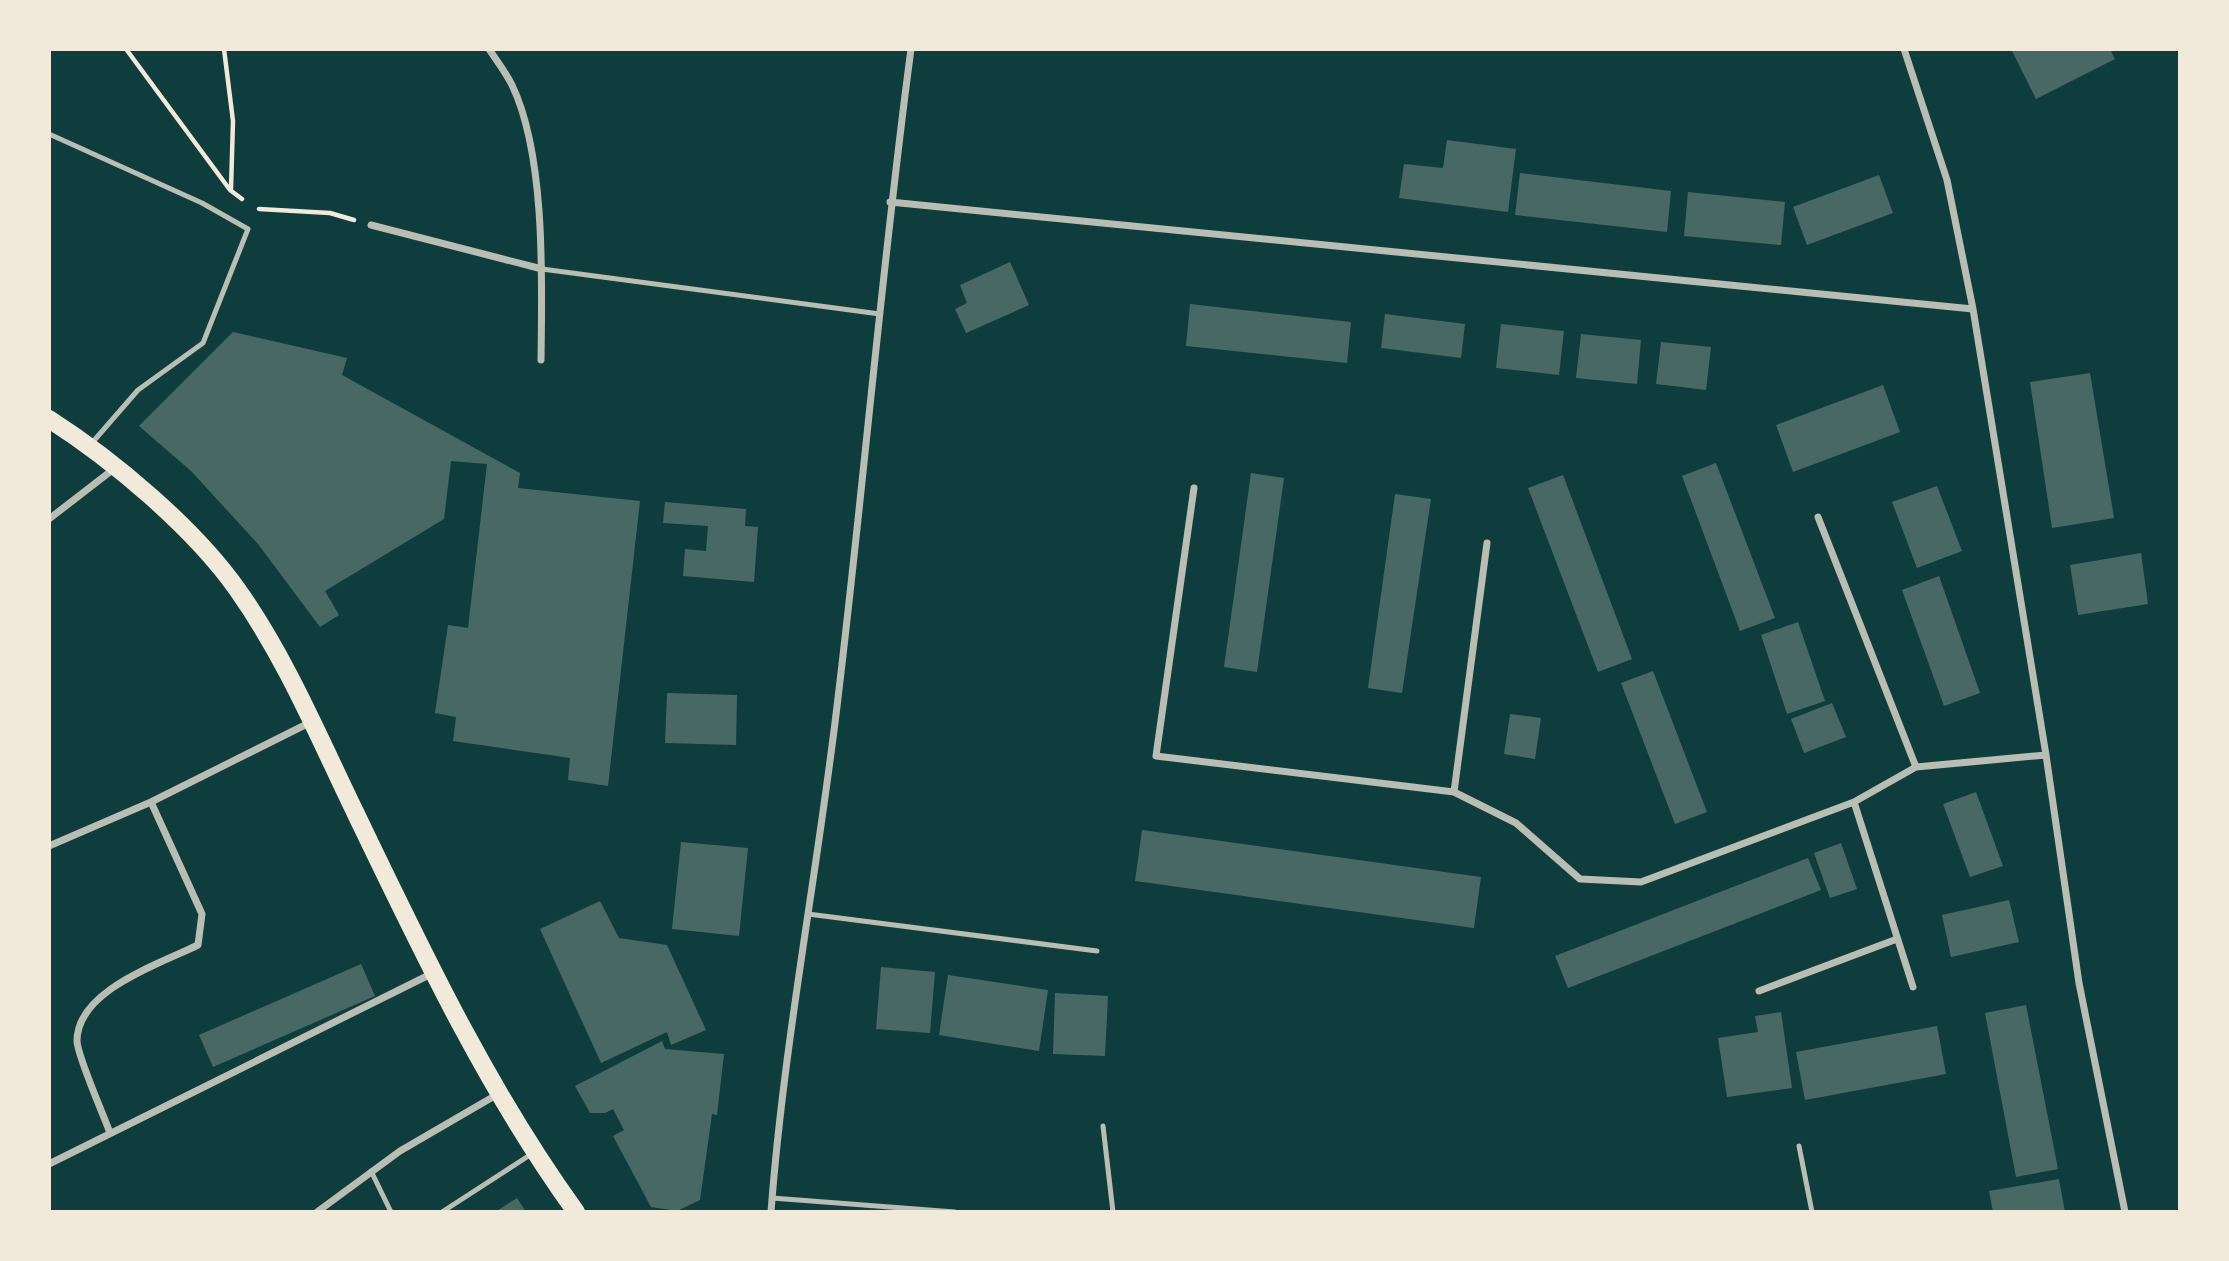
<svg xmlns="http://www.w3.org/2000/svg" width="2229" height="1261" viewBox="0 0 2229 1261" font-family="Raleway,sans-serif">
<rect width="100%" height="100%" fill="#0f3d3e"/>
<path fill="#486865" d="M2011,49H2110L2115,59L2036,99Z
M1447,140L1516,149L1508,212L1399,198L1404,164L1443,168Z
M1520,173L1671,191L1667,232L1515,215Z
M1879,175L1893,213L1807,245L1793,207Z
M1688,192L1785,202L1781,245L1684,236Z
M1010,262L1029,305L966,333L955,309L967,303L960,285Z
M1190,304L1351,322L1347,363L1186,346Z
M1385,314L1465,324L1461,358L1381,348Z
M1501,324L1564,331L1559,375L1496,368Z
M233,332L347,358L342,375L520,473L518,488L640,501L608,786L568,780L570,758L453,741L456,717L435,713L448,625L468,628L487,464L451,461L444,519L325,591L339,615L320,627L258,544L191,471L139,426Z
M1581,334L1641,340L1637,384L1576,378Z
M1661,342L1711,347L1706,390L1656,384Z
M2090,373L2114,518L2052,528L2030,382Z
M1883,385L1900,432L1793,472L1776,425Z
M1716,463L1775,618L1740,631L1682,476Z
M1251,473L1284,478L1257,672L1224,667Z
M1563,475L1632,659L1598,672L1528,488Z
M1937,486L1962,551L1917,568L1892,502Z
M1395,494L1431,499L1402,693L1368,688Z
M665,502L746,509L745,526L758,527L754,582L683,576L685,549L706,551L708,526L663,523Z
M2141,553L2148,604L2078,615L2070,565Z
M1939,576L1980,693L1944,706L1902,590Z
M1798,622L1825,701L1787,714L1761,635Z
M1653,671L1707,812L1675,824L1621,683Z
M667,693L737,695L736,745L665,743Z
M1832,703L1846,737L1804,753L1791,719Z
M1510,714L1541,718L1535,759L1504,754Z
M1976,792L2003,866L1970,877L1943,804Z
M1142,830L1481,877L1474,928L1135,881Z
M681,842L748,848L739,936L672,929Z
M1841,843L1857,889L1830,898L1814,853Z
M1808,858L1821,890L1568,988L1555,956Z
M2009,900L2019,942L1951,957L1942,915Z
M600,901L619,938L667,945L706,1030L671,1045L667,1032L601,1063L540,929Z
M361,964L375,996L213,1067L199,1035Z
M881,967L935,972L930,1033L876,1029Z
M948,975L1048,990L1039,1051L939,1035Z
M1055,993L1108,996L1105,1056L1053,1054Z
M2026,1005L2058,1169L2016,1177L1985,1013Z
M1781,1012L1792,1088L1727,1097L1718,1038L1758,1032L1755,1016Z
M1937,1026L1946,1074L1805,1100L1796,1052Z
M662,1041L665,1049L724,1054L717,1115L712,1114L700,1200L677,1211L651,1207L613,1136L624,1130L613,1109L605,1113H590L575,1086Z
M2059,1179L2065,1212H1993L1989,1191Z
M517,1198L526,1212H495Z"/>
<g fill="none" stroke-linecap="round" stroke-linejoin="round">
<path stroke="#f1e9da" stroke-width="4.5" d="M126,49L230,190L242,199
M224,49L233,121L231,189
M259,209L330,213L354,220"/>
<path stroke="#b8beb3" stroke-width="5" d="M49,134L202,203L248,229L203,343L138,390L91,444
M542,269L880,314
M808,914L1097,951
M1103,1126L1113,1212
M1799,1146L1812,1212
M371,1171L391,1212
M772,1198L955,1212
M442,1212L533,1153"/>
<path stroke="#b8beb3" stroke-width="7" d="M489,49C497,61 506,73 512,85C546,156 542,282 541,360
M1904,49L1947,180L1973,309L2046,755L2079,983L2125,1212
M890,202L1973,309
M371,225L542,269
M1194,488L1156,756L1454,792L1516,823L1580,879L1641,882L1854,802L1916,767L2046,755
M1818,517L1916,767
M49,519L115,468
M1454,792L1487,543
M1854,802L1913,987
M49,846L151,802L311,722
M1759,991L1897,939
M110,1133C104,1116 77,1055 77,1041C77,990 160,964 198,945L202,914L151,802
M49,1164L433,973
M317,1212L400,1151L498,1094
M771,1212C784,1040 818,870 838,698C864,482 882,265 911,49"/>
<path stroke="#f1e9da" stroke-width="18" d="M49,419C113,460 193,527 237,589C286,658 319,738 356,814C422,951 487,1089 576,1212"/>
</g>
<rect width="2229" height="1261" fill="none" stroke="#f1e9da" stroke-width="102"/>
</svg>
